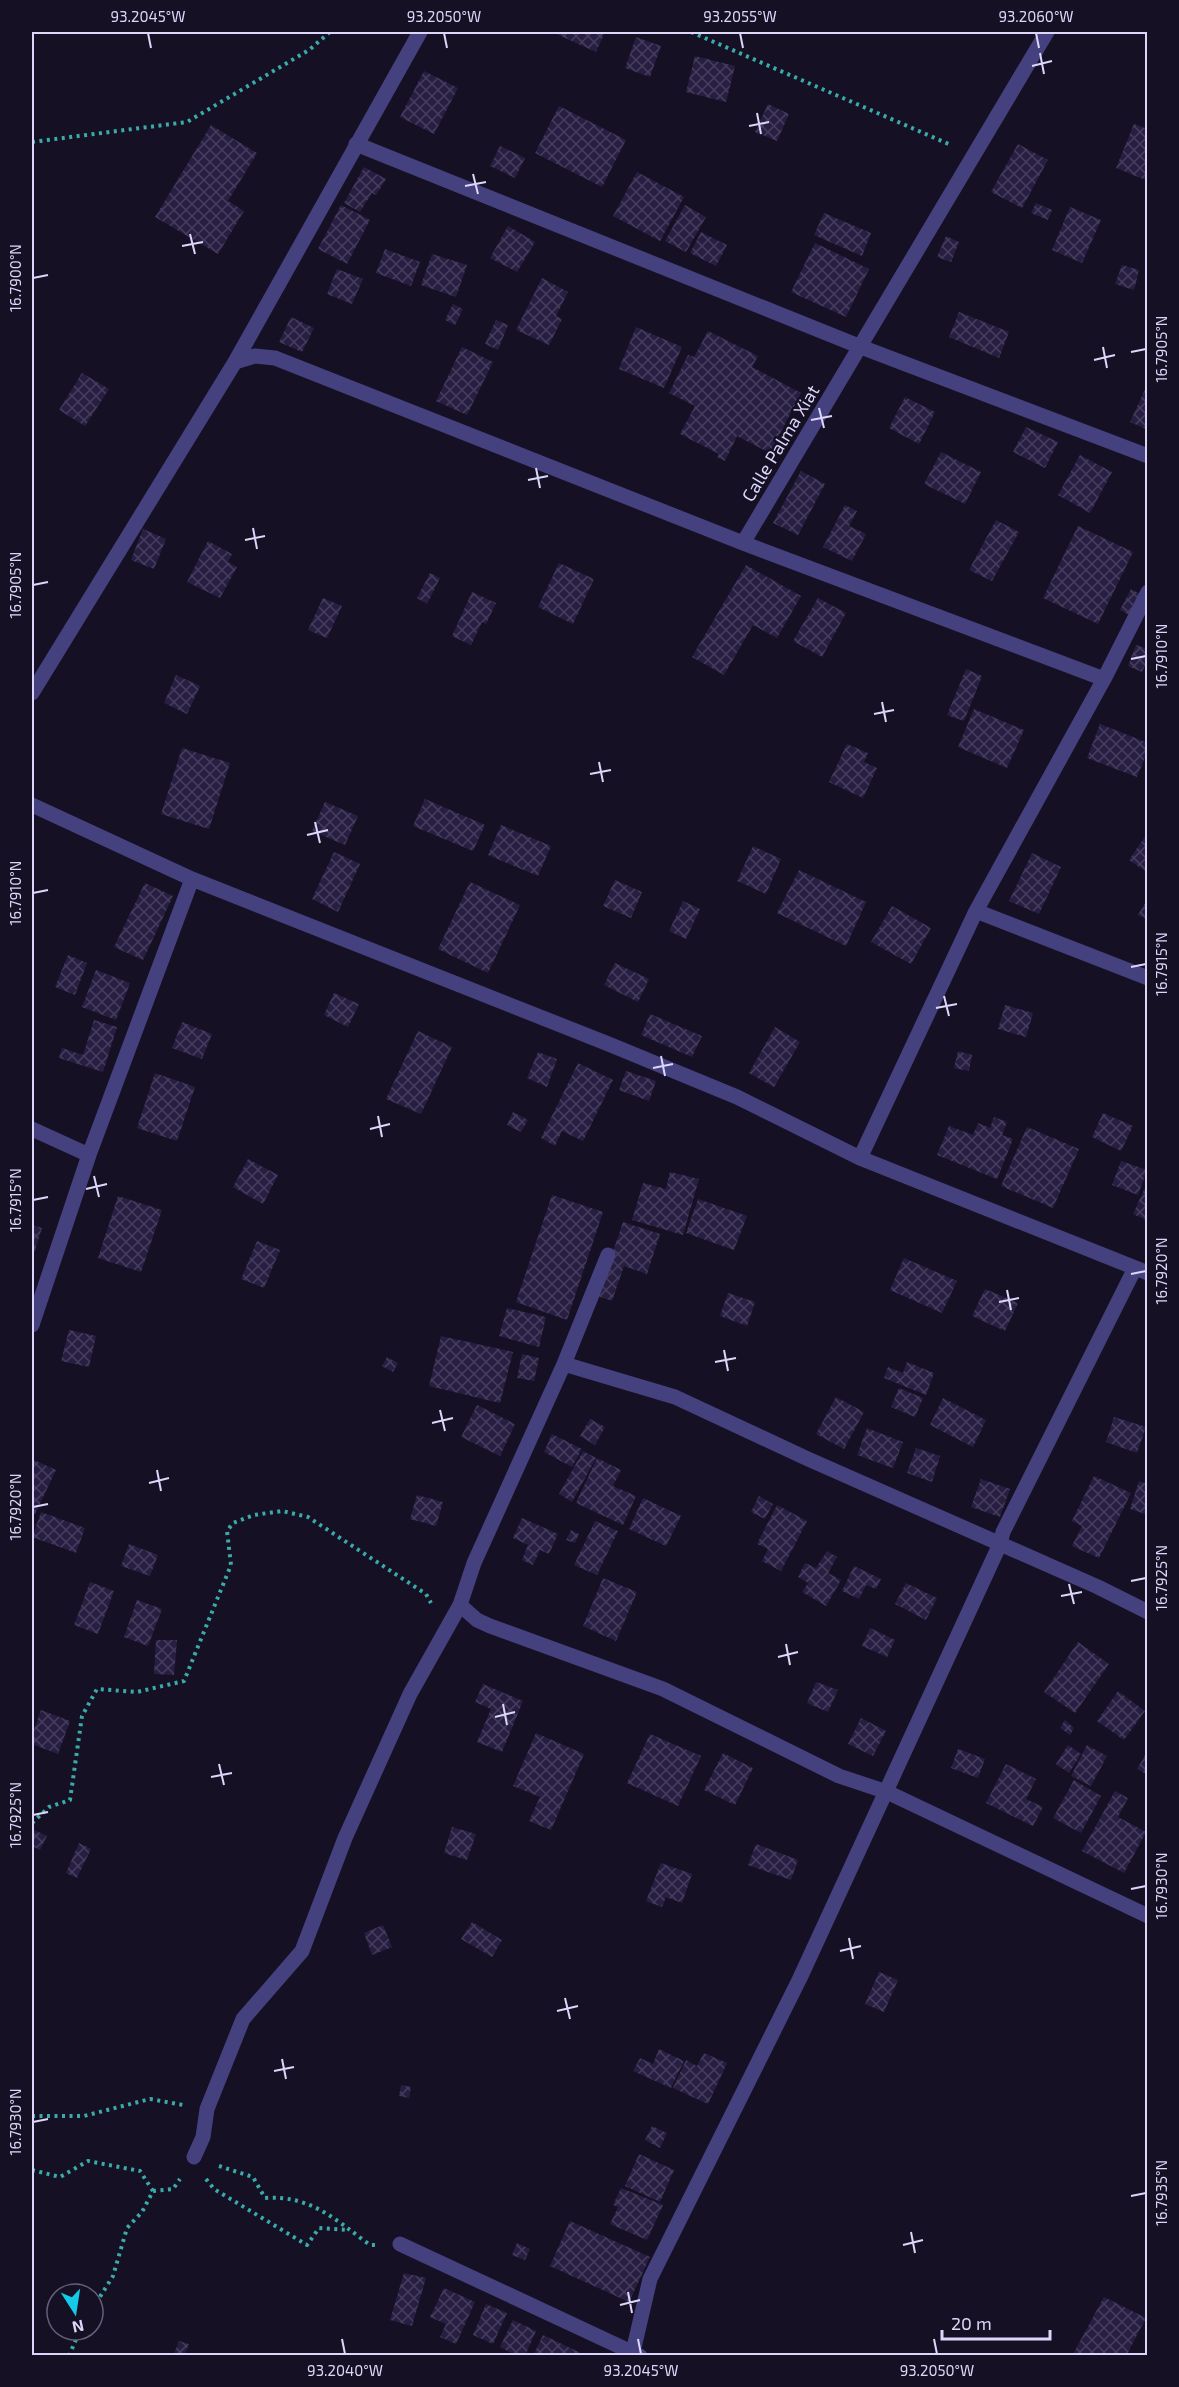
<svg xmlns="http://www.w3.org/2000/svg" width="1179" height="2387" viewBox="0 0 1179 2387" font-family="'Exo 2',sans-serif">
<defs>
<pattern id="building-cross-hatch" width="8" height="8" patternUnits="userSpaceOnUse" patternTransform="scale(1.5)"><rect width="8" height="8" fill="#271e42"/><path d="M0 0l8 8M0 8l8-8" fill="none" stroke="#463e5e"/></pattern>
</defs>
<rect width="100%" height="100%" fill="#151023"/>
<path fill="url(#building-cross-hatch)" d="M552,32H605L596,52Z
M636,37L661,46L650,77L625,68Z
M695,56L735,66L726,102L686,92Z
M424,71L458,88L434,134L400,117Z
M768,104L789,114L777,141L755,132Z
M559,106L626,140L602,187L535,153Z
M1134,124L1148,129V181L1116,168Z
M211,125L257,153L228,201L244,211L218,254L155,217Z
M1018,144L1048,160L1022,208L991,192Z
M500,146L525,158L515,178L490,166Z
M364,167L386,179L376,195L372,193L360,212L344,203Z
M637,172L684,197L660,241L613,216Z
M1036,203L1052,210L1048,220L1031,213Z
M341,205L370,220L347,264L318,249Z
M685,205L706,217L686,252L665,241Z
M1070,207L1101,220L1082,263L1052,250Z
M824,213L871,233L862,256L814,235Z
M508,226L535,242L517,272L490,258Z
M701,232L727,245L716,266L690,253Z
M946,236L959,242L951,262L937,257Z
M815,243L869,269L846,317L791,292Z
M385,249L420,262L411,286L376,273Z
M432,254L467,265L456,297L421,285Z
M1122,265L1139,270L1134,290L1115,284Z
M337,269L363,279L352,304L327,294Z
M542,278L568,292L556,316L562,319L549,345L516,330Z
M453,304L463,309L455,325L445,320Z
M959,312L1009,332L999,358L949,337Z
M291,317L314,328L302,352L279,342Z
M496,320L508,325L498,350L485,344Z
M636,327L682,347L664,388L619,369Z
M708,331L758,356L752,367L801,393L770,453L737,436L725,461L717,457L719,454L680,434L695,406L669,393L688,355L694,357Z
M462,347L493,362L467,415L436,401Z
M82,373L109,389L85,426L59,410Z
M1148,383V430L1130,422Z
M905,397L935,412L919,444L889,428Z
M1026,427L1058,442L1045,468L1013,452Z
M941,452L981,472L965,504L924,484Z
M1080,455L1112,472L1090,513L1058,495Z
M801,471L825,484L798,535L773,523Z
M845,505L857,511L849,526L866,534L852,561L823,547Z
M996,520L1019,532L992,581L969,570Z
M1078,526L1133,552L1098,624L1043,598Z
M143,529L166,539L154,569L131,560Z
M208,541L232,554L228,562L237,567L220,598L187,582Z
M559,563L594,579L573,624L538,607Z
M746,565L801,596L777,638L753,625L724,675L692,657Z
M430,573L440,578L427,604L417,598Z
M1131,589L1142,595L1131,616L1120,610Z
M472,592L496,603L486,624L482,622L471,645L452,636Z
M323,598L342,606L327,638L308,630Z
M818,598L846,613L822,657L793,641Z
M1136,645L1148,649V659L1142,672L1128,666Z
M966,669L982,676L964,721L947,715Z
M176,675L200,686L187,714L164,703Z
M974,709L1024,730L1007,768L958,747Z
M1100,724L1148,743V750L1137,777L1087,758Z
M847,744L868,753L864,762L877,768L863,798L829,782Z
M182,748L230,763L209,829L161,814Z
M425,799L485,825L473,851L413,826Z
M325,802L358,816L345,845L312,831Z
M501,825L551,846L538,876L488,855Z
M1148,832V873L1129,860Z
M753,846L781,859L766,894L737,881Z
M334,852L360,864L338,912L312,899Z
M1032,853L1061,867L1039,914L1009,901Z
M799,870L866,902L846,946L777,913Z
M615,880L642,892L631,918L603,906Z
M470,882L520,905L488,973L438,949Z
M145,883L173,896L143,960L114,947Z
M1148,898V920L1138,915Z
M683,901L700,909L686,939L669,931Z
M892,906L931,928L911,964L871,942Z
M68,955L87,963L75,995L55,987Z
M615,963L649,979L638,1002L604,985Z
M96,970L130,983L116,1020L82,1007Z
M334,993L359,1004L348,1027L324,1015Z
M1005,1005L1033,1013L1026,1037L998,1029Z
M650,1014L702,1036L692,1057L641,1035Z
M94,1020L117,1027L103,1072L59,1058L62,1048L83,1055Z
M182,1022L212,1034L202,1059L172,1048Z
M775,1027L800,1042L774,1087L749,1073Z
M418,1031L452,1047L421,1114L386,1099Z
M958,1051L972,1055L969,1071L954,1068Z
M538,1052L557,1059L547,1087L527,1078Z
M578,1063L613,1080L583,1141L562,1131L555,1146L541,1138Z
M626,1071L656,1081L649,1101L619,1090Z
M155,1073L195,1087L177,1141L137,1128Z
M513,1112L528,1120L521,1132L507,1125Z
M1103,1113L1133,1126L1121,1151L1092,1137Z
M994,1117L1007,1122L1002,1135L1013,1139L997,1179L937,1155L949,1126L973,1135L978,1123L990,1128Z
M1027,1127L1079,1149L1053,1208L1001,1186Z
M248,1159L278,1175L263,1204L233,1187Z
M1121,1161L1147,1170L1138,1195L1112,1185Z
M670,1172L699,1179L683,1235L632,1220L643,1183L666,1189Z
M1148,1181V1221L1133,1214Z
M552,1195L603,1212L567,1320L516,1302Z
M118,1196L162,1210L141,1272L98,1258Z
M698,1199L747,1216L734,1250L686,1233Z
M623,1222L660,1234L647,1274L624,1266L612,1301L598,1296Z
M32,1225L42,1228L32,1260Z
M257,1241L280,1250L264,1288L241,1279Z
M904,1258L957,1281L942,1313L890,1290Z
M985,1289L1018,1303L1005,1331L972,1316Z
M728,1293L755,1302L747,1326L720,1316Z
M507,1308L546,1317L539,1347L499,1336Z
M69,1330L96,1336L89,1367L61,1361Z
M441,1336L513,1352L500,1403L429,1386Z
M522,1354L539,1358L534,1381L517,1378Z
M387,1357L398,1363L393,1372L382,1366Z
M907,1362L934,1373L926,1395L884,1378L888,1367L903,1373Z
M899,1388L923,1398L915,1417L891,1407Z
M836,1397L864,1412L844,1449L816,1434Z
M943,1398L986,1420L973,1447L930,1425Z
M477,1405L515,1424L500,1456L461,1437Z
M1114,1417L1146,1427L1137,1453L1106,1442Z
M590,1419L605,1427L595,1445L580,1436Z
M867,1428L903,1442L893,1468L857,1455Z
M552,1434L582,1449L572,1467L544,1452Z
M916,1448L940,1456L932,1482L907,1473Z
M583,1451L596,1458L572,1502L559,1494Z
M597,1458L621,1470L613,1486L636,1496L623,1525L576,1503Z
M32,1459L56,1470L35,1514L32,1513Z
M1094,1476L1131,1493L1099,1558L1072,1546L1082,1526L1072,1521Z
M981,1479L1010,1489L1000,1517L971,1507Z
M1139,1481L1148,1484V1515L1130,1509Z
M417,1495L443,1502L436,1526L410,1519Z
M759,1496L773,1504L765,1519L751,1512Z
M643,1498L681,1516L666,1546L629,1529Z
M777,1505L807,1521L781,1571L762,1561L768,1549L757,1544Z
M41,1512L85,1528L76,1553L32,1537Z
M522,1518L558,1534L549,1554L540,1550L533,1565L522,1560L528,1545L513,1538Z
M595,1521L618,1531L597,1575L574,1565Z
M571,1530L579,1534L575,1543L566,1540Z
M129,1544L158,1555L150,1576L121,1566Z
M827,1551L837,1557L828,1573L841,1580L826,1606L802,1592L808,1583L798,1577L805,1563L816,1568Z
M854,1566L881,1579L876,1589L866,1585L859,1599L842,1591Z
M603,1578L637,1592L616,1641L583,1626Z
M90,1582L114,1591L98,1634L74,1625Z
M906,1583L937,1598L926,1620L895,1604Z
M137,1600L162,1609L148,1646L124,1637Z
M870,1628L895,1640L887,1657L862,1646Z
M156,1640H177L174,1675L154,1674Z
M1078,1642L1109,1664L1075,1713L1044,1692Z
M816,1682L838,1690L828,1712L807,1703Z
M483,1684L523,1701L502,1752L477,1742L491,1709L475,1702Z
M1118,1691L1145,1711L1124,1740L1097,1721Z
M41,1710L70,1721L58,1754L32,1744V1735Z
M861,1718L886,1731L873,1756L848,1744Z
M1065,1720L1074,1728L1070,1735L1060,1728Z
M536,1733L584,1754L551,1830L529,1821L540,1797L513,1786Z
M650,1734L701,1756L678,1806L627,1783Z
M1068,1745L1081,1754L1069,1773L1056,1764Z
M1087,1745L1107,1756L1091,1786L1071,1776Z
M958,1749L985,1759L978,1778L951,1768Z
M1148,1750V1775L1137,1769Z
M723,1753L753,1768L735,1805L704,1790Z
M1006,1764L1036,1779L1026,1799L1043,1807L1033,1826L986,1803Z
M1074,1780L1101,1796L1081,1833L1053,1818Z
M1115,1791L1128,1798L1118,1817L1146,1832L1124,1873L1082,1851Z
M452,1827L476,1834L467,1860L444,1853Z
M34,1830L47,1836L40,1850L32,1846Z
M79,1843L91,1849L77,1878L66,1873Z
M756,1844L798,1860L791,1880L748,1865Z
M661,1863L692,1874L682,1903L666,1897L662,1907L646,1901Z
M472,1922L502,1940L492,1957L461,1939Z
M383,1925L392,1947L372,1955L364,1933Z
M879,1972L898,1980L884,2012L865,2004Z
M659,2049L684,2061L671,2088L633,2071L640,2058L653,2064Z
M704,2053L727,2063L708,2104L673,2088L686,2060L697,2066Z
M401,2085L411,2087L409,2098L399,2096Z
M652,2126L667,2133L660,2148L645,2140Z
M639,2154L674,2170L660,2202L625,2186Z
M621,2188L663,2205L647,2240L610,2224L618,2207L613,2205Z
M570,2221L650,2257L629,2302L550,2266Z
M517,2243L530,2249L525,2260L512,2255Z
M404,2273L426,2278L412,2326L390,2320Z
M444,2288L475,2302L456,2344L440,2337L446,2324L430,2317Z
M1104,2297L1146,2318L1126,2356H1072Z
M486,2304L507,2313L493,2344L473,2335Z
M513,2320L536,2331L525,2356H517L500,2347Z
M543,2335L587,2356H533Z
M179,2341L189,2344L184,2356H173Z"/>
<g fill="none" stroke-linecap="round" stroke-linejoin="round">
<path stroke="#3aabaa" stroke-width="4" stroke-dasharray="3 4.5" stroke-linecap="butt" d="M691,32L951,145
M32,142L187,122L309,50L330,32
M32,1823L49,1807L70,1800L82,1716L97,1689L137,1692L184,1681L231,1565L227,1531L233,1523L254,1515L282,1511L308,1517L426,1594L431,1603
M32,2116H84L150,2099L183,2105
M219,2166L253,2177L265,2198C311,2195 336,2220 370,2245H375
M32,2170L60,2177L88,2161L140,2171L153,2191L142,2212L127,2228L113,2276L93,2308
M206,2179L214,2189L307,2245L319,2228L349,2230
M153,2191L173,2189L180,2179
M69,2356L80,2330"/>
<path stroke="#45407e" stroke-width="15" d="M1047,32L743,543L1104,679
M356,144L861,347L1148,456
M235,362L420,32
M32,693L235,362L255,356L275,358L743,543
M32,805L192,879L611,1045L737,1097L860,1158L1148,1273
M976,911L1148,978
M32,1129L89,1155L32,1325
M89,1155L192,879
M860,1158L976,911L1104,679L1148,592
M564,1364L608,1255
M1148,1612L1098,1587L808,1459L675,1397L564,1364L474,1563L460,1605L477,1620L490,1626L663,1689L839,1776L887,1792L1148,1916
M194,2157L203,2137L207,2109L243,2019L302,1951L345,1838L410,1694L460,1605
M400,2244L640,2356
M632,2356L650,2279L800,1978L1000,1544L1003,1532L1135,1268"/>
</g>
<path fill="none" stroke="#dcd6fb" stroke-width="2" d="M148,33L151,48M444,33L447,48M740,33L743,48M1036,33L1039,48M1040,53L1044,74M1032,66L1052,61M757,113L761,134M749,126L769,122M473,174L478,194M465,186L486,182M190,234L195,254M182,246L203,242M33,278L48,275M1103,347L1107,368M1131,352L1146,349M1094,360L1115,355M819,408L824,428M811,420L832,416M536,468L540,488M528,480L548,476M253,528L257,549M245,540L265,536M33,585L48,582M1131,659L1146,656M882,702L886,722M874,714L894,710M599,762L603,782M590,774L611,770M315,822L320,843M307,835L328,830M33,893L48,890M1131,967L1146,964M944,996L949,1016M936,1008L957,1004M661,1056L665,1076M653,1068L673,1064M378,1116L382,1137M370,1129L390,1124M94,1176L99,1197M86,1189L107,1184M33,1200L48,1197M1131,1274L1146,1271M1007,1290L1011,1310M999,1302L1019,1298M724,1350L728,1371M715,1362L736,1358M440,1410L445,1431M432,1423L453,1418M157,1470L161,1491M149,1483L169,1478M33,1507L48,1504M1131,1581L1146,1578M1069,1584L1074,1604M1061,1596L1082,1592M786,1644L790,1665M778,1657L798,1652M503,1704L507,1725M495,1717L515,1712M219,1764L224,1785M211,1777L232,1773M33,1815L48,1812M1131,1889L1146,1886M849,1938L853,1959M840,1951L861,1946M565,1998L570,2019M557,2011L578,2006M282,2059L286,2079M274,2071L294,2067M33,2122L48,2119M1131,2196L1146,2193M911,2232L915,2253M903,2245L923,2240M628,2292L632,2313M620,2305L640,2300M342,2339L345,2354M638,2339L641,2354M934,2339L937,2354"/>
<g text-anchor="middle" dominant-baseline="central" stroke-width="5" stroke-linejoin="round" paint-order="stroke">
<g font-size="18" fill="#dcd6fb" stroke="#151023">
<text transform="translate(780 443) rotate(-59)">Calle Palma Xiat</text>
</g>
</g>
<rect width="1179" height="2387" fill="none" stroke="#151023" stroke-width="66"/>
<g transform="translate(75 2312) rotate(168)"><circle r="28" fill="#151023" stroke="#655f79" stroke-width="1.5"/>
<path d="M0-4.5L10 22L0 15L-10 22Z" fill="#15c9e8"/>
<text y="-9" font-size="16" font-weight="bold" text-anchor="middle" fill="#dcd6fb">N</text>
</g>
<path d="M942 2330v9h108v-9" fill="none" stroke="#dcd6fb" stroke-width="3"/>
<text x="951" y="2330" font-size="18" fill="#dcd6fb" stroke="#151023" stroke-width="4.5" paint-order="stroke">20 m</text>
<rect x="33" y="33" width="1113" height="2321" fill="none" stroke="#dcd6fb" stroke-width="2"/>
<g font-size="15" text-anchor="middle" fill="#dcd6fb">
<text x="148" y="22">93.2045°W</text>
<text x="444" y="22">93.2050°W</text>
<text x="740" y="22">93.2055°W</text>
<text x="1036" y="22">93.2060°W</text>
<text transform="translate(16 278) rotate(-90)" y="5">16.7900°N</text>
<text transform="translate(1162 349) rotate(-90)" y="5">16.7905°N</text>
<text transform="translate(16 585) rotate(-90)" y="5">16.7905°N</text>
<text transform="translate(1162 656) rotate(-90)" y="5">16.7910°N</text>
<text transform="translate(16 893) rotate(-90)" y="5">16.7910°N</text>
<text transform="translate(1162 964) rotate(-90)" y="5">16.7915°N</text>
<text transform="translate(16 1200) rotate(-90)" y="5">16.7915°N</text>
<text transform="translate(1162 1271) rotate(-90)" y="5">16.7920°N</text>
<text transform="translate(16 1507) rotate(-90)" y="5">16.7920°N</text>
<text transform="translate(1162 1578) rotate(-90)" y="5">16.7925°N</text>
<text transform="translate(16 1815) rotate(-90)" y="5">16.7925°N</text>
<text transform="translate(1162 1886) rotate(-90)" y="5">16.7930°N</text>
<text transform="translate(16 2122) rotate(-90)" y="5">16.7930°N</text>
<text transform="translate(1162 2193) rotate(-90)" y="5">16.7935°N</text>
<text x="345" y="2376">93.2040°W</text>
<text x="641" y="2376">93.2045°W</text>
<text x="937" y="2376">93.2050°W</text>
</g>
</svg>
